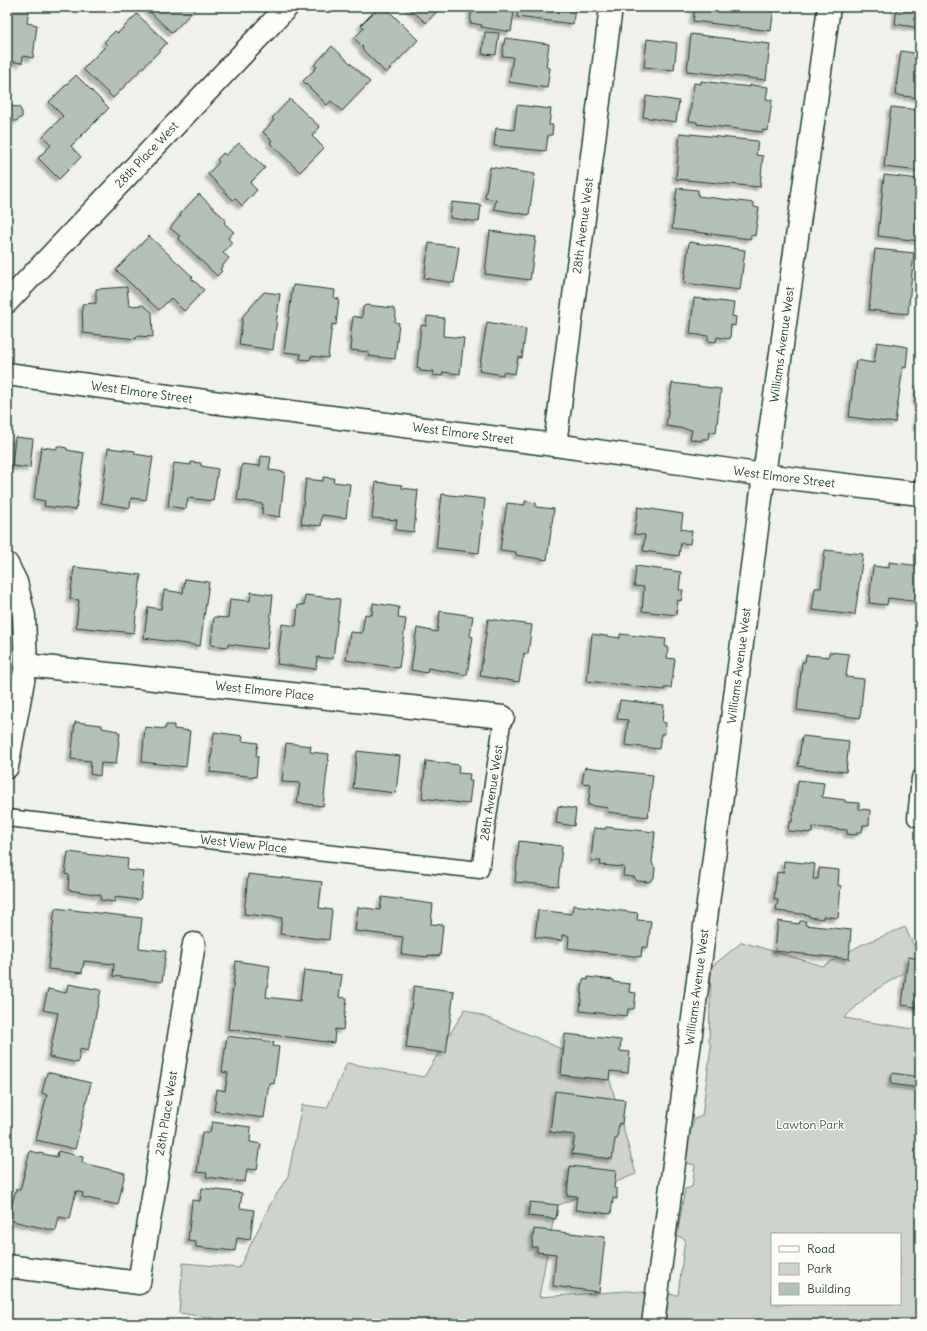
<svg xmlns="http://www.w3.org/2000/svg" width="927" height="1331" viewBox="0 0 927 1331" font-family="Delius,sans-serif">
	<defs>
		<filter id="shadow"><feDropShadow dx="-3.5" dy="3.5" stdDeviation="1" flood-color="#0004"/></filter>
	</defs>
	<rect width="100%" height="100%" fill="#f0f1eb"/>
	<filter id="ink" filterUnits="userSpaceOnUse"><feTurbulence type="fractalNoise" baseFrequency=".025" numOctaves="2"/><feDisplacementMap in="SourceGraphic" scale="8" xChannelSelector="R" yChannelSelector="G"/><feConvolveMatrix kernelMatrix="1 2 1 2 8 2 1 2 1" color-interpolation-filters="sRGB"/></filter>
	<g filter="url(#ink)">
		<path fill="#cdd3cd" stroke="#768880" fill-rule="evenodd" d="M905 927 920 959V963L872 992 844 1018 920 1030V1324H211L214 1318 179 1313 183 1263 239 1268 270 1205 288 1176 302 1105 327 1108 347 1063 424 1077 465 1009 535 1037 607 1070 636 1174 556 1206 539 1297 627 1291 678 1295 685 1239 677 1236 685 1189 692 1187 695 1165 682 1162 694 1119 702 1116 711 1046 709 1042 711 967 742 942 823 966 861 945ZM772 1234H900V1304H772Z"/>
		<g fill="#b6bfb8" stroke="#1f3d34" filter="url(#shadow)">
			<polygon points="7,7 29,7 27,23 37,25 33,58 23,56 22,63 7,61"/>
			<polygon points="145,7 197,7 172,33"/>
			<polygon points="379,7 385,7 418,40 386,73 362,49 363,47 354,38 364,28 361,25"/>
			<polygon points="408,7 441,7 426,23"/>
			<polygon points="483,7 514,12 511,32 481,27 482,25 470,23 472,8 483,9"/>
			<polygon points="518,7 575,7 573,24 517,17"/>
			<polygon points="695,7 774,7 771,31 693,21"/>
			<polygon points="897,7 920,7 920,28 895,24"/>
			<polygon points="137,14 167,43 113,98 83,69 107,45 104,42 115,31 118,33"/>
			<polygon points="485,32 499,33 496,55 482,54"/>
			<polygon points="691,34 770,44 766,80 687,71"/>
			<polygon points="505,38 549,44 546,67 550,68 547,88 509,82 513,57 502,56"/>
			<polygon points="647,39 677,43 674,70 644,67"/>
			<polygon points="332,46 370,82 342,111 331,101 327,105 303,81 317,67 314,65"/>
			<polygon points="901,51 920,54 920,98 895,95"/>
			<polygon points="76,75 109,108 71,146 81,157 59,179 38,158 51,145 43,136 63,116 49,102"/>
			<polygon points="7,76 11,77 9,91 7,91"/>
			<polygon points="701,81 750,87 750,85 768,87 766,99 772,100 768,131 763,130 762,132 697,124 697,122 689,121 694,83 701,84"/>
			<polygon points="646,96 679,101 676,122 643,117"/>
			<polygon points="290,99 320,127 312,136 324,148 300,172 270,143 272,141 263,132 274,120 272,118"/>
			<polygon points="517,105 551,109 549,125 553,125 552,135 548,135 546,151 494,146 496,128 514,130"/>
			<polygon points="7,106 19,107 22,112 22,117 16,121 7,120"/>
			<polygon points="891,107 920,110 920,171 884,167"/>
			<polygon points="680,133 758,141 756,155 763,156 760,187 676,179"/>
			<polygon points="239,143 265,168 250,183 257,190 242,206 235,198 233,200 208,174 219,162 217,160 223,153 226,155"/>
			<polygon points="490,167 535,174 529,215 494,209 496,200 485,198"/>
			<polygon points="884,175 920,179 920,241 878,236"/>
			<polygon points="677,188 698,190 698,196 754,203 754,207 759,208 755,236 751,235 750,239 672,229"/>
			<polygon points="199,194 226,220 224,223 234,232 228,238 232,243 223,253 229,258 220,269 222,271 217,276 178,238 180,236 170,228 181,215 180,214"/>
			<polygon points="452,202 481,205 479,222 450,218"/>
			<polygon points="490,231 536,237 530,280 485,274"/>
			<polygon points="149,236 193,277 191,278 204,290 184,311 171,298 159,310 116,270"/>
			<polygon points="689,242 745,250 740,290 684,283"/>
			<polygon points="429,243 459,247 454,283 424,278"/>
			<polygon points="875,249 914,253 908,314 869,310"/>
			<polygon points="293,285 335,290 334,298 339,299 336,325 332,324 328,358 311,356 310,360 300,359 301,354 284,352"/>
			<polygon points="127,287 129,306 143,305 152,312 153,337 137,336 136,339 83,333 82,304 96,303 96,289"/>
			<polygon points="264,292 280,294 273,350 239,345 243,316"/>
			<polygon points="694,298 734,303 732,316 736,317 735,326 731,325 730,339 717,337 716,342 708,341 708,336 690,334"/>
			<polygon points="366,305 393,308 396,312 395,322 399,323 395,359 368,356 369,352 351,350 352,340 350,340 353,316 362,318 363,307"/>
			<polygon points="427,316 444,318 443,336 464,338 460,374 443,372 442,376 433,375 434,371 431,371 431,372 420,371 420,369 417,368 421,325 426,326"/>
			<polygon points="487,322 526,329 522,358 518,357 515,374 503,372 503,375 479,371"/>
			<polygon points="877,342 908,347 906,368 903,367 895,423 849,417 856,360 874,363"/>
			<polygon points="919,382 920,383 920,427 916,427 919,403 916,402"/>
			<polygon points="672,383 721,389 716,433 709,432 708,439 702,439 701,441 690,439 692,430 666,426"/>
			<polygon points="15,437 33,439 30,468 12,466"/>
			<polygon points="57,446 67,448 67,450 84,453 76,510 44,506 45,501 34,499 41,447 57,449"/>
			<polygon points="108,448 135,451 135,454 153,457 146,500 131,498 130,508 101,503"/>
			<polygon points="261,456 271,457 269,470 285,472 280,517 262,514 263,504 237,500 242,464 260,466"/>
			<polygon points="191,462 201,463 201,466 218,469 213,501 188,498 186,509 168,506 174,463 191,465"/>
			<polygon points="323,477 334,478 333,482 350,484 346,518 322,515 321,526 301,524 306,479 323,481"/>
			<polygon points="376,482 402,485 402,488 418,490 414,532 395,530 397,520 372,518"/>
			<polygon points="442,494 485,499 479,553 436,548"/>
			<polygon points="525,501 536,503 536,507 554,509 547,560 516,555 516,552 500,550 507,503 525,505"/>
			<polygon points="638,507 683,514 681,529 692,531 690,544 681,543 679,556 643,551 645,535 634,534"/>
			<polygon points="825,550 863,554 855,615 812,610 815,588 821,588"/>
			<polygon points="889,562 920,566 920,602 888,598 887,605 869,603 873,566 889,568"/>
			<polygon points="636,566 681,572 679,590 683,590 681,601 678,600 676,615 642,611 644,587 634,586"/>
			<polygon points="74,567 141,575 134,633 76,627 79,600 70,599"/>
			<polygon points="185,579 209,582 200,646 144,638 148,607 161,609 164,590 183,593"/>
			<polygon points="251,592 273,595 267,649 228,644 228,647 211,645 214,617 228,618 230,599 250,601"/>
			<polygon points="305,595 340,599 333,659 317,657 316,669 277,664 282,624 296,626 298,605 304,605"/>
			<polygon points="373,603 399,607 398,618 406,619 399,668 346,660 350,632 362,633 365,614 372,615"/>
			<polygon points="440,611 473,616 470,636 473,637 467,675 428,668 427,673 411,670 417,628 437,632"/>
			<polygon points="488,619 532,625 528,654 524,653 519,682 480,676"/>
			<polygon points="592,634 620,638 620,634 666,639 665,646 668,647 667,658 675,659 671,688 664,688 664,690 587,681"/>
			<polygon points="829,652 849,654 846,677 864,679 860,718 797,710 802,662 805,662 806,655 829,657"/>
			<polygon points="620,700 664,705 662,722 666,723 665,734 661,734 659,749 625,745 628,720 617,719"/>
			<polygon points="75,722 102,725 102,728 118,731 118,733 120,733 116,764 101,763 100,776 90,774 91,761 71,759"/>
			<polygon points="166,725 174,725 174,729 190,731 186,767 142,762 145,727 165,729"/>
			<polygon points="214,732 243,736 242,741 258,743 256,756 258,756 256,777 210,772"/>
			<polygon points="802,736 849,741 846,772 798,766"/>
			<polygon points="286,743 311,746 310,752 329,754 323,806 297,803 300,783 282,782"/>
			<polygon points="357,751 400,756 396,793 353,788"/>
			<polygon points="426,761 459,765 458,773 470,774 469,781 472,781 469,804 422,798"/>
			<polygon points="585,767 653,775 648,817 607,812 608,808 588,805 591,784 582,783"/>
			<polygon points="798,780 824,783 822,797 845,800 845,802 859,803 859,809 870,810 869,825 863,825 862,832 857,832 857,835 847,834 847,830 813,827 812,833 788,831 789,822 792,822"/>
			<polygon points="558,806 576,809 574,826 556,823"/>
			<polygon points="606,827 655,832 652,863 655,868 654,878 649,882 637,881 634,877 623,876 624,867 600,865 601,861 591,861 594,828 605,829"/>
			<polygon points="519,841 562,846 558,886 515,882"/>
			<polygon points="68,852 128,859 127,870 144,872 140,900 115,897 115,902 100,900 101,895 68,890 69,875 65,874"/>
			<polygon points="784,861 815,864 813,879 818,879 819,868 839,870 838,885 841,886 838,918 823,916 823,919 809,917 809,915 776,911 778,900 774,899 777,872 783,873"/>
			<polygon points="248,874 322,882 319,908 332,910 329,940 280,934 282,918 244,914"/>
			<polygon points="382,897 433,904 431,924 443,925 440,956 428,955 428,957 401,954 403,937 355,931 358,907 380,910"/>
			<polygon points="573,905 638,913 637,920 651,921 648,948 642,947 641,957 568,948 569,936 562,935 562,941 535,937 538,910 572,914"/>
			<polygon points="55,908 142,918 139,948 166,951 162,982 113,976 114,964 84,961 82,973 48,969"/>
			<polygon points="778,921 799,924 800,921 806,921 805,925 851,930 849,959 775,951"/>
			<polygon points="908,957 920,959 920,1008 902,1005"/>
			<polygon points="236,961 270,966 266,997 300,1001 304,970 342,975 339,997 347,998 343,1030 335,1029 334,1043 228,1029"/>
			<polygon points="588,977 614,980 614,982 630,984 629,992 636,993 634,1009 628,1009 627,1016 580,1011 583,979 588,980"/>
			<polygon points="68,984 101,990 88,1051 80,1049 78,1063 49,1057 58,1013 43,1010 48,989 66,993"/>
			<polygon points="414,986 454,991 446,1053 406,1048"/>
			<polygon points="565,1034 621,1040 620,1051 630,1052 628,1073 610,1071 609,1080 561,1075"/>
			<polygon points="227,1036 274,1042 273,1046 279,1047 274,1084 269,1083 264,1118 214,1111 217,1089 225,1091 228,1073 222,1072"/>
			<polygon points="47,1072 91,1083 75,1149 36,1140 47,1095 42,1093"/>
			<polygon points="892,1073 920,1077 920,1088 891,1084"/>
			<polygon points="555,1091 625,1100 622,1124 619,1123 617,1139 615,1139 612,1159 572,1154 575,1135 550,1132"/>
			<polygon points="212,1122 251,1127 250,1142 261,1144 257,1170 247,1169 245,1182 206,1177 207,1173 197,1172 202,1132 210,1133"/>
			<polygon points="30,1151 57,1157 58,1151 83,1157 82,1163 125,1173 118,1205 82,1197 83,1193 76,1191 70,1219 59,1217 56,1231 8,1220 16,1189 20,1190"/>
			<polygon points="570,1166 616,1171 614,1188 617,1189 617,1199 613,1198 611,1214 575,1210 577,1196 567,1195"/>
			<polygon points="202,1188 242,1193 240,1208 254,1210 250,1240 237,1238 235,1251 196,1247 196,1242 188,1241 192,1200 200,1201"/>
			<polygon points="530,1202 558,1205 556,1219 528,1216"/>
			<polygon points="534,1229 605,1237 599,1292 553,1286 556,1254 537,1252 537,1247 532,1247"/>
		</g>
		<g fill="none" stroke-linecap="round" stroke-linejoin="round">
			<defs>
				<g id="service">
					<path id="s1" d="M7 818 480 870 503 717"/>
					<polyline points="916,818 920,778"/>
				</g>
				<g id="minor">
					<path id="s2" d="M7 302 287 7"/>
					<path id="s3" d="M7 374 212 402 555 445 764 475 920 494"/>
					<path id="s4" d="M555 445 611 7"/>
					<polyline points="7,564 16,582 24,616 26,665 7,767"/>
					<path id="s5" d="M26 665 503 717"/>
					<path id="s6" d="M7 1266 139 1283 194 944"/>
					<path id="s7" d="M653 1324 764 475 829 7"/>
				</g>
			</defs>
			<use href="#service" stroke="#1f3d34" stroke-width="19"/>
			<use href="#minor" stroke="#1f3d34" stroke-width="25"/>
			<use href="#service" stroke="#fdfcf7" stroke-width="16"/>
			<use href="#minor" stroke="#fdfcf7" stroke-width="22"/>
		</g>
	</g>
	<g text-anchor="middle" stroke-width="3" stroke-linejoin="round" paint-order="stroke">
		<g font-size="12" fill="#1f3d34" stroke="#fdfcf7">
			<text dy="4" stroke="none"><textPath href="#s2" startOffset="203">28th Place West</textPath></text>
			<text dy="4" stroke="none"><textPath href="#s4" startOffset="221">28th Avenue West</textPath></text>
			<text dy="4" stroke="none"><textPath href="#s7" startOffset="988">Williams Avenue West</textPath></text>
			<text dy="4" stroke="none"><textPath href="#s3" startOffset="136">West Elmore Street</textPath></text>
			<text dy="4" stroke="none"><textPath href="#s3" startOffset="460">West Elmore Street</textPath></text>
			<text dy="4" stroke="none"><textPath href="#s3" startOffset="784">West Elmore Street</textPath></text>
			<text dy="4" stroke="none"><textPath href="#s7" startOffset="664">Williams Avenue West</textPath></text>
			<text dy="4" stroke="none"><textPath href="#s5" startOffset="240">West Elmore Place</textPath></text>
			<text dy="4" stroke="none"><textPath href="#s1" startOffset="554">28th Avenue West</textPath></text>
			<text dy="4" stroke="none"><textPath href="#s1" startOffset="238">West View Place</textPath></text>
			<text dy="4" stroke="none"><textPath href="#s7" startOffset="340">Williams Avenue West</textPath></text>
			<text dy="4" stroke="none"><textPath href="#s6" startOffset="305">28th Place West</textPath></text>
		</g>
		<g font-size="12" fill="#425b53" stroke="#fdfcf7">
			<text x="810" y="1129">Lawton Park</text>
		</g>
	</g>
	<rect width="927" height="1331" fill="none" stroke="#fdfcf7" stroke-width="24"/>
	<rect x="12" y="12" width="903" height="1307" fill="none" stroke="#1f3d34" stroke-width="1.5" filter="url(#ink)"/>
	<rect x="771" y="1233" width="130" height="72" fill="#fdfcf7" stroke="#a4b0a9"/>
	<rect x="779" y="1246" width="20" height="6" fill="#fdfcf7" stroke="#a4b0a9"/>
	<text x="807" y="1253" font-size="12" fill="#1f3d34">Road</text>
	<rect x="779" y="1263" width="20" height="12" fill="#cdd3cd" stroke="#a4b0a9"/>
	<text x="807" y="1273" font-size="12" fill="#1f3d34">Park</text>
	<rect x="779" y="1283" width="20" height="12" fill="#b6bfb8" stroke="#a4b0a9"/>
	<text x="807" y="1293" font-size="12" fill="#1f3d34">Building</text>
</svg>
